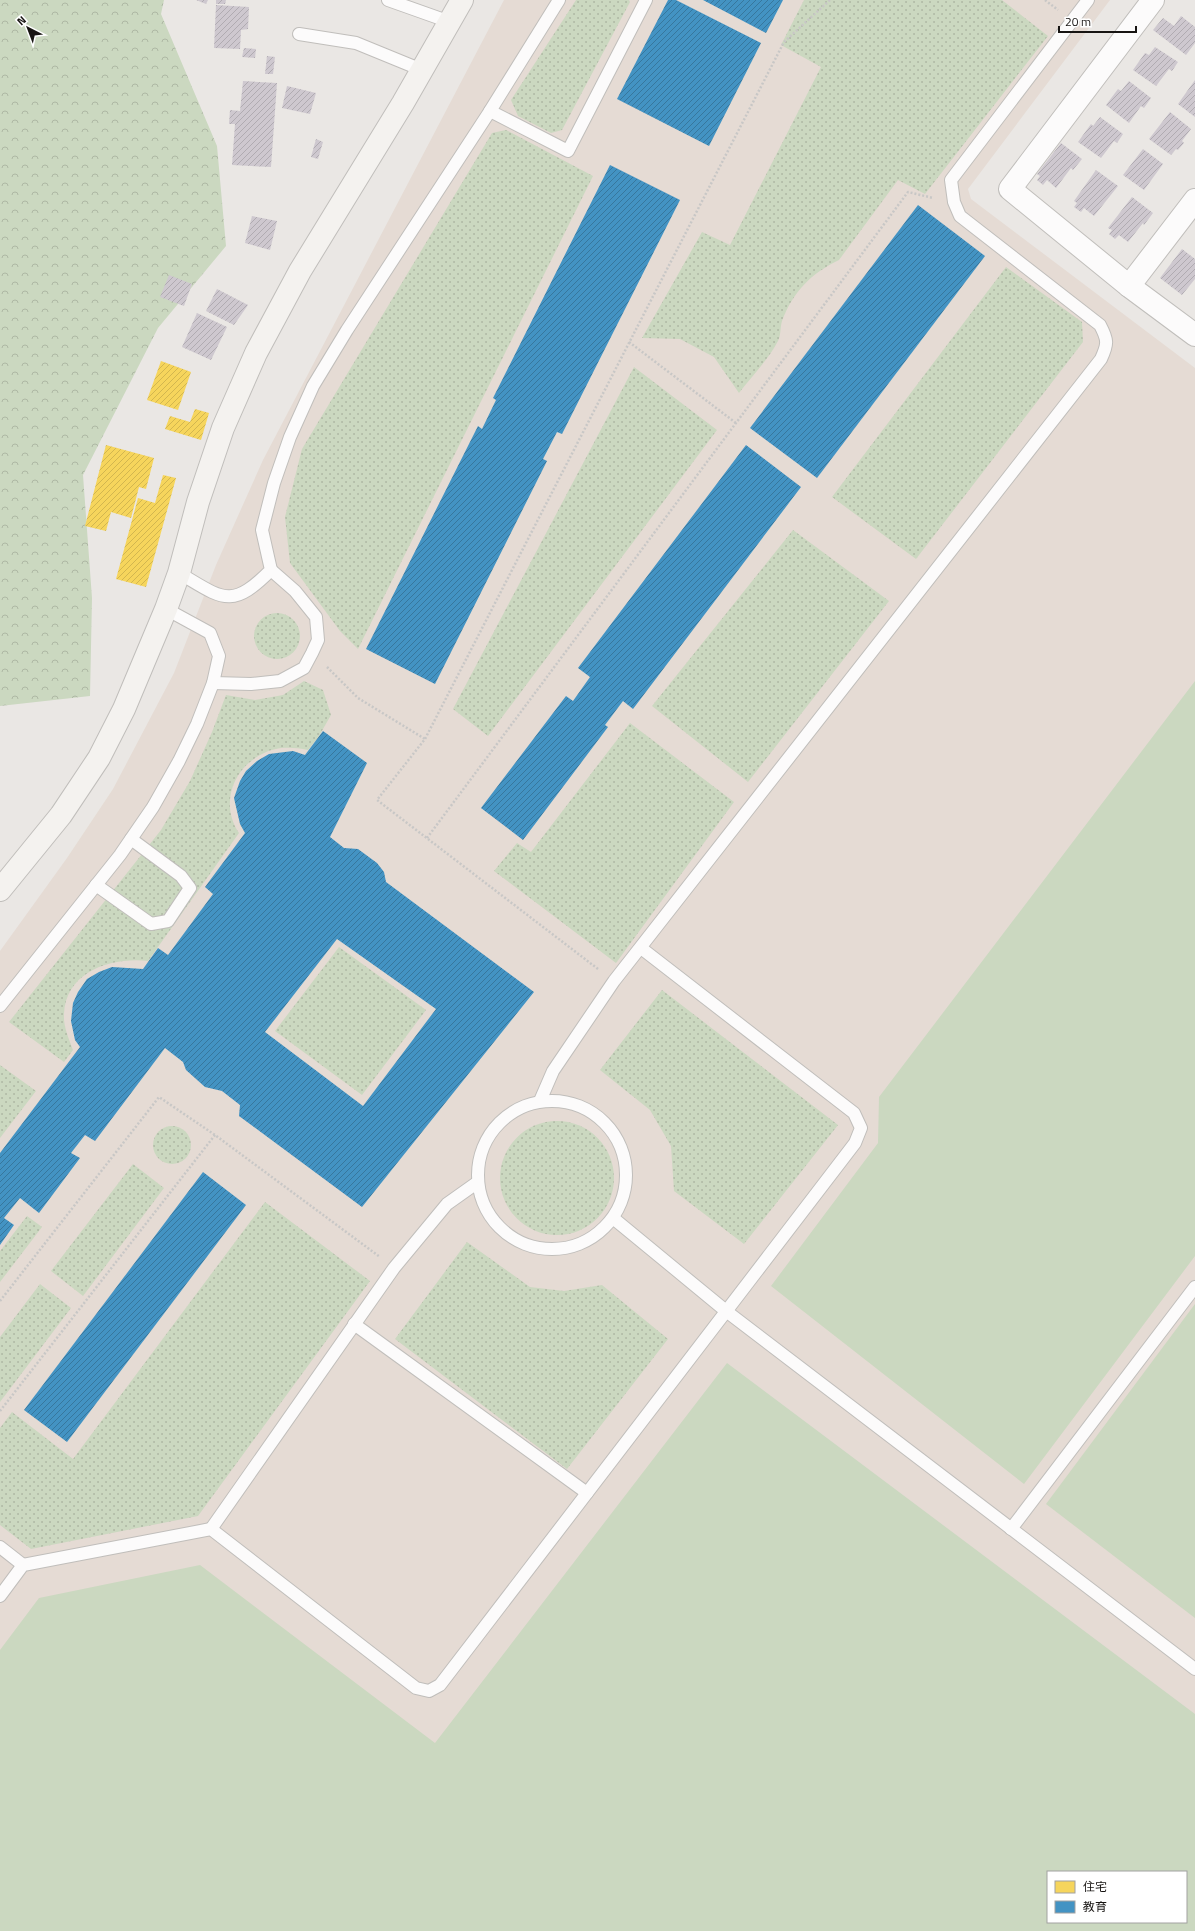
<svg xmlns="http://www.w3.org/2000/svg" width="1195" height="1931" viewBox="0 0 1195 1931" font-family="'Titillium Web','Noto Sans JP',sans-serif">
	<defs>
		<pattern id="grass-dots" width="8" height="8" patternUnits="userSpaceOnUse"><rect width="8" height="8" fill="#cbd8c0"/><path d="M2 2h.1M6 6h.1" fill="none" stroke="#aeb8a4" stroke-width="1.8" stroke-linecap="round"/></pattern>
		<pattern id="forest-crowns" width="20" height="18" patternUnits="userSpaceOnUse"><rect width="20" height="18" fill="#cbd8c0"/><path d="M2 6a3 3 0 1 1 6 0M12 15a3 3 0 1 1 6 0" fill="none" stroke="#aeb8a4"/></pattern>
		<pattern id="homes-hatch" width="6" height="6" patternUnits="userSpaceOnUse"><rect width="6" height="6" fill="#f6d55c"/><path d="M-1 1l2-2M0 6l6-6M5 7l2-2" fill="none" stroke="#d2b64f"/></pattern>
		<pattern id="schools-hatch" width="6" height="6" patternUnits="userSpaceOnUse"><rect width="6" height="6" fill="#4393c3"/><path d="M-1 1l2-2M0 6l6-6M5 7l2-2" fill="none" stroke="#37779d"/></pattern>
		<pattern id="building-hatch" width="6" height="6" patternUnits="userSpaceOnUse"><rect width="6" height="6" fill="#cec8cf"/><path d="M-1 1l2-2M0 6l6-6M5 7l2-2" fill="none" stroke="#b0abb1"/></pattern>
	</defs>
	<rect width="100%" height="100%" fill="#eae7e4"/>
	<path fill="#e5dbd4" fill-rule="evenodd" d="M504 0H1110L968 189 971 199 1195 368V1931H0V951L67 858 113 789 174 673 216 565 263 460ZM1048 1872H1186V1922H1048Z"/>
	<g fill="url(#grass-dots)">
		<polygon points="576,0 629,0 630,2 562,130 551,133 518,116 511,100"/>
		<path d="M804 0H1002L1048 36 925 194 898 180 839 260C812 273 793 291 782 321 780 327 781 336 778 341 768 360 752 376 739 393L714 357 680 339 642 338 702 232 730 245 821 67 781 45Z"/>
		<polygon points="506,130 593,176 358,649 340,631 290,563 285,517 302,449 492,133"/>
		<polygon points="1006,267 1082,322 1083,342 916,559 832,497"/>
		<polygon points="634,367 717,430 488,736 453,709"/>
		<polygon points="793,530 889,601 748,782 652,706"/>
		<circle cx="277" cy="636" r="23"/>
		<path d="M304 681 323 690 331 715 319 736 308 750C292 747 277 746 262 754 232 769 220 805 239 833L148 961C112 957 66 971 64 1014 63 1026 69 1039 73 1050L64 1062 9 1022 161 830 190 781 212 732 226 695 255 700 283 695Z"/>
		<polygon points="630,723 734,802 616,963 494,871 517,843 531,852"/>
		<polygon points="339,947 426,1010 362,1095 275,1031"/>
		<polygon points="662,990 838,1125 744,1244 674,1191 671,1146 650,1110 600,1070"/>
		<polygon points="0,1065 36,1091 0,1138"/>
		<circle cx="557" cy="1178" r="57"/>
		<circle cx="172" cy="1145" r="19"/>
		<polygon points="133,1164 164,1188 83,1296 51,1271"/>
		<polygon points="265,1202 370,1281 198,1516 31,1549 0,1525 0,1428 12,1412 73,1459"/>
		<polygon points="27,1216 42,1227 0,1282 0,1251"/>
		<polygon points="467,1242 530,1287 564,1291 602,1285 668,1339 567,1469 395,1339"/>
		<polygon points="40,1284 71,1308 0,1402 0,1337"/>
	</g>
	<polygon fill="url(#forest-crowns)" points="0,0 164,0 161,14 217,146 226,246 158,328 83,475 92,598 90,696 0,706"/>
	<g fill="#cbd8c0" fill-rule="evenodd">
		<polygon points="1195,681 1195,1256 1024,1484 771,1286 878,1143 879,1097"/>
		<polygon points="1195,1304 1195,1618 1046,1504"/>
		<path d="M727 1363 1195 1714V1931H0V1650L39 1598 200 1565 435 1743ZM1048 1872H1186V1922H1048Z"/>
	</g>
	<g fill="url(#homes-hatch)">
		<polygon points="161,361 191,372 178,410 147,400"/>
		<polygon points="195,409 209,413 201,440 165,429 170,416 190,422"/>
		<polygon points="106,445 154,458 146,489 139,487 131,518 111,512 106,531 85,526"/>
		<polygon points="163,475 176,478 146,587 116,579 138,498 155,503"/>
	</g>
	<g fill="url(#schools-hatch)" fill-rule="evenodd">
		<polygon points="668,0 676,0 761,43 709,146 617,99"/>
		<polygon points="703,0 783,0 766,33"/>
		<polygon points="610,165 680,200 562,434 557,432 543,459 547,461 435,684 366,649 478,426 482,429 496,400 493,398"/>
		<polygon points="918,205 985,256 817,478 750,428"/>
		<polygon points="746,445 801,487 633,709 623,701 605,725 608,727 523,840 481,808 566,696 573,701 590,677 578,668"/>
		<path d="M323 731 367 763 330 837 344 848 358 849 377 863 384 872 386 882 534 992 362 1207 239 1116 240 1105 222 1091 205 1087 186 1070 183 1062 165 1048 95 1141 85 1135 71 1153 80 1158 39 1213 20 1198 4 1218 14 1225 0 1245V1153L80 1047 75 1040 71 1021 73 1003 78 992 87 979 99 972 112 967 143 969 158 948 168 955 213 894 205 887 245 833 240 824 234 798 240 781 246 771 257 761 269 754 293 751 305 755ZM337 939 436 1009 363 1106 265 1032Z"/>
		<polygon points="203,1172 246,1205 67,1442 24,1410"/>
	</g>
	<g fill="url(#building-hatch)">
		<polygon points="196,0 208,0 206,4"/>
		<polygon points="216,0 226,0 225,4 216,4"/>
		<polygon points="216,5 249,7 248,29 241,30 240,49 214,48"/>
		<polygon points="1181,16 1195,27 1195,43 1186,55 1153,30 1163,18 1174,26"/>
		<polygon points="1155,47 1178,62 1172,71 1169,69 1156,86 1133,70 1145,53 1149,55"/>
		<polygon points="244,48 256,49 255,58 242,57"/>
		<polygon points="267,56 275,57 273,74 265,74"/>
		<polygon points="1195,80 1195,117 1178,104"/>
		<polygon points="243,81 277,83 271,167 232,165 235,124 229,124 230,110 240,111"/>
		<polygon points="1129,81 1151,98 1144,108 1141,106 1129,123 1106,105 1118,89 1121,91"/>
		<polygon points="287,86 316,93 310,114 282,108"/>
		<polygon points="1170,112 1191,129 1182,141 1184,143 1178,150 1176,149 1171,155 1149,139"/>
		<polygon points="1100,117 1123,134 1117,143 1114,141 1101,158 1078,142 1091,124 1093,126"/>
		<polygon points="316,139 323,142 318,159 311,157"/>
		<polygon points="1061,143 1082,159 1073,170 1071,168 1056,188 1047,180 1043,185 1037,180 1040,176 1037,174"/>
		<polygon points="1143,149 1163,164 1144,190 1123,175"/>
		<polygon points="1096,170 1118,186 1094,216 1084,208 1081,212 1074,207 1077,203 1074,201"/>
		<polygon points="1132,197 1153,213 1144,225 1143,223 1128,242 1119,235 1115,239 1109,234 1112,230 1108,228"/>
		<polygon points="252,216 277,221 270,250 245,243"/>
		<polygon points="1182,249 1195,259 1195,279 1182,295 1160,278"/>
		<polygon points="169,275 192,284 184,306 160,297"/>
		<polygon points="217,289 248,305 234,325 206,311"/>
		<polygon points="197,313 227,327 211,360 182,347"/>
	</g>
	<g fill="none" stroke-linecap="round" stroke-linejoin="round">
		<defs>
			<g id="lane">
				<polyline points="388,0 450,22"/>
				<polyline points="299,34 356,43 422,70"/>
				<polyline points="490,111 568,151 646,0"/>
				<path d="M179 573C223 599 231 610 271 570L262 530 274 483 290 437 313 386 347 330 490 111 559 0"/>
				<polyline points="213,683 251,684 280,681 304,668 312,653 318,640 316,617 295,591 271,570"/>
				<polyline points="96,885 151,924 168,921 190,888 181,876 131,839"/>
				<polyline points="0,1006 120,855 153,807 179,761 197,724 213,683 219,656 210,633 166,609"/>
				<circle cx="552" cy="1175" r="74"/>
				<path d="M540 1101 553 1071 614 981 1101 359C1108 344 1108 340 1100 325L960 216 954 202 951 180 1088 0"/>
				<polyline points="613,1218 726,1311 1195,1669"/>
				<polyline points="354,1324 587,1493"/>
				<polyline points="211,1529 394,1268 447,1204 478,1182"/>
				<polyline points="1011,1529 1195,1287"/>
				<polyline points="0,1547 23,1565"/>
				<polyline points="0,1596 23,1565 211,1529 416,1688 429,1691 440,1685 855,1143 861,1128 854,1113 641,948"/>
			</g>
			<g id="street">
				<polyline points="1153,0 1010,189 1129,286 1195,335"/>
				<polyline points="1129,286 1195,200"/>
			</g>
			<polyline id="secondary" points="0,890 61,815 99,758 124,709 166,609 179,573 198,502 223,428 256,353 300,271 403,103 462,0"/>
		</defs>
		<use href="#lane" stroke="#c0bebb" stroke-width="14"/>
		<use href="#street" stroke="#c0bebb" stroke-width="24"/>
		<use href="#secondary" stroke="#c0bebb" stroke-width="24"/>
		<g stroke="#c8c7c6" stroke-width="2.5" stroke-dasharray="2 2" stroke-linecap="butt">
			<polyline points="1045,0 1058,10"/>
			<polyline points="629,342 736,423"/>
			<polyline points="327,667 358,698 425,739"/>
			<polyline points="427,838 908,192 933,198"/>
			<polyline points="598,969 377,800 425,739 784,42 830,0"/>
			<polyline points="0,1301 159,1097 215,1135 380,1257"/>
			<polyline points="0,1411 215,1135"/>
		</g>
		<use href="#lane" stroke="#fcfbfb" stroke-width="12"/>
		<use href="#street" stroke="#fcfbfb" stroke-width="22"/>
		<use href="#secondary" stroke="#f4f2ef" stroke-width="22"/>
	</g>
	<rect x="1047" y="1871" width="140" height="52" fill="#ffffff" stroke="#a2a1a0"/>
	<rect x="1055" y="1881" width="20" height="12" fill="#f6d55c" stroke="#a2a1a0"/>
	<text x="1083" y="1891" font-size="12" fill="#171412">住宅</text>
	<rect x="1055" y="1901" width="20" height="12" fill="#4393c3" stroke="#a2a1a0"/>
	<text x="1083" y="1911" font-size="12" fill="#171412">教育</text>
	<g transform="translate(28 28) rotate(318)" stroke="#ffffff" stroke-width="3" paint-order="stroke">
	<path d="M0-3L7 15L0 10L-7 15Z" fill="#171412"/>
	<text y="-6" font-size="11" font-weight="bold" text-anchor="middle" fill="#171412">N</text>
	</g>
	<path d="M1059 26v6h77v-6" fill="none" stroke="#171412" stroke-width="2"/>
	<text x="1065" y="26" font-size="12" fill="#171412" stroke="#ffffff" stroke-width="3" paint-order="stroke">20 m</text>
</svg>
